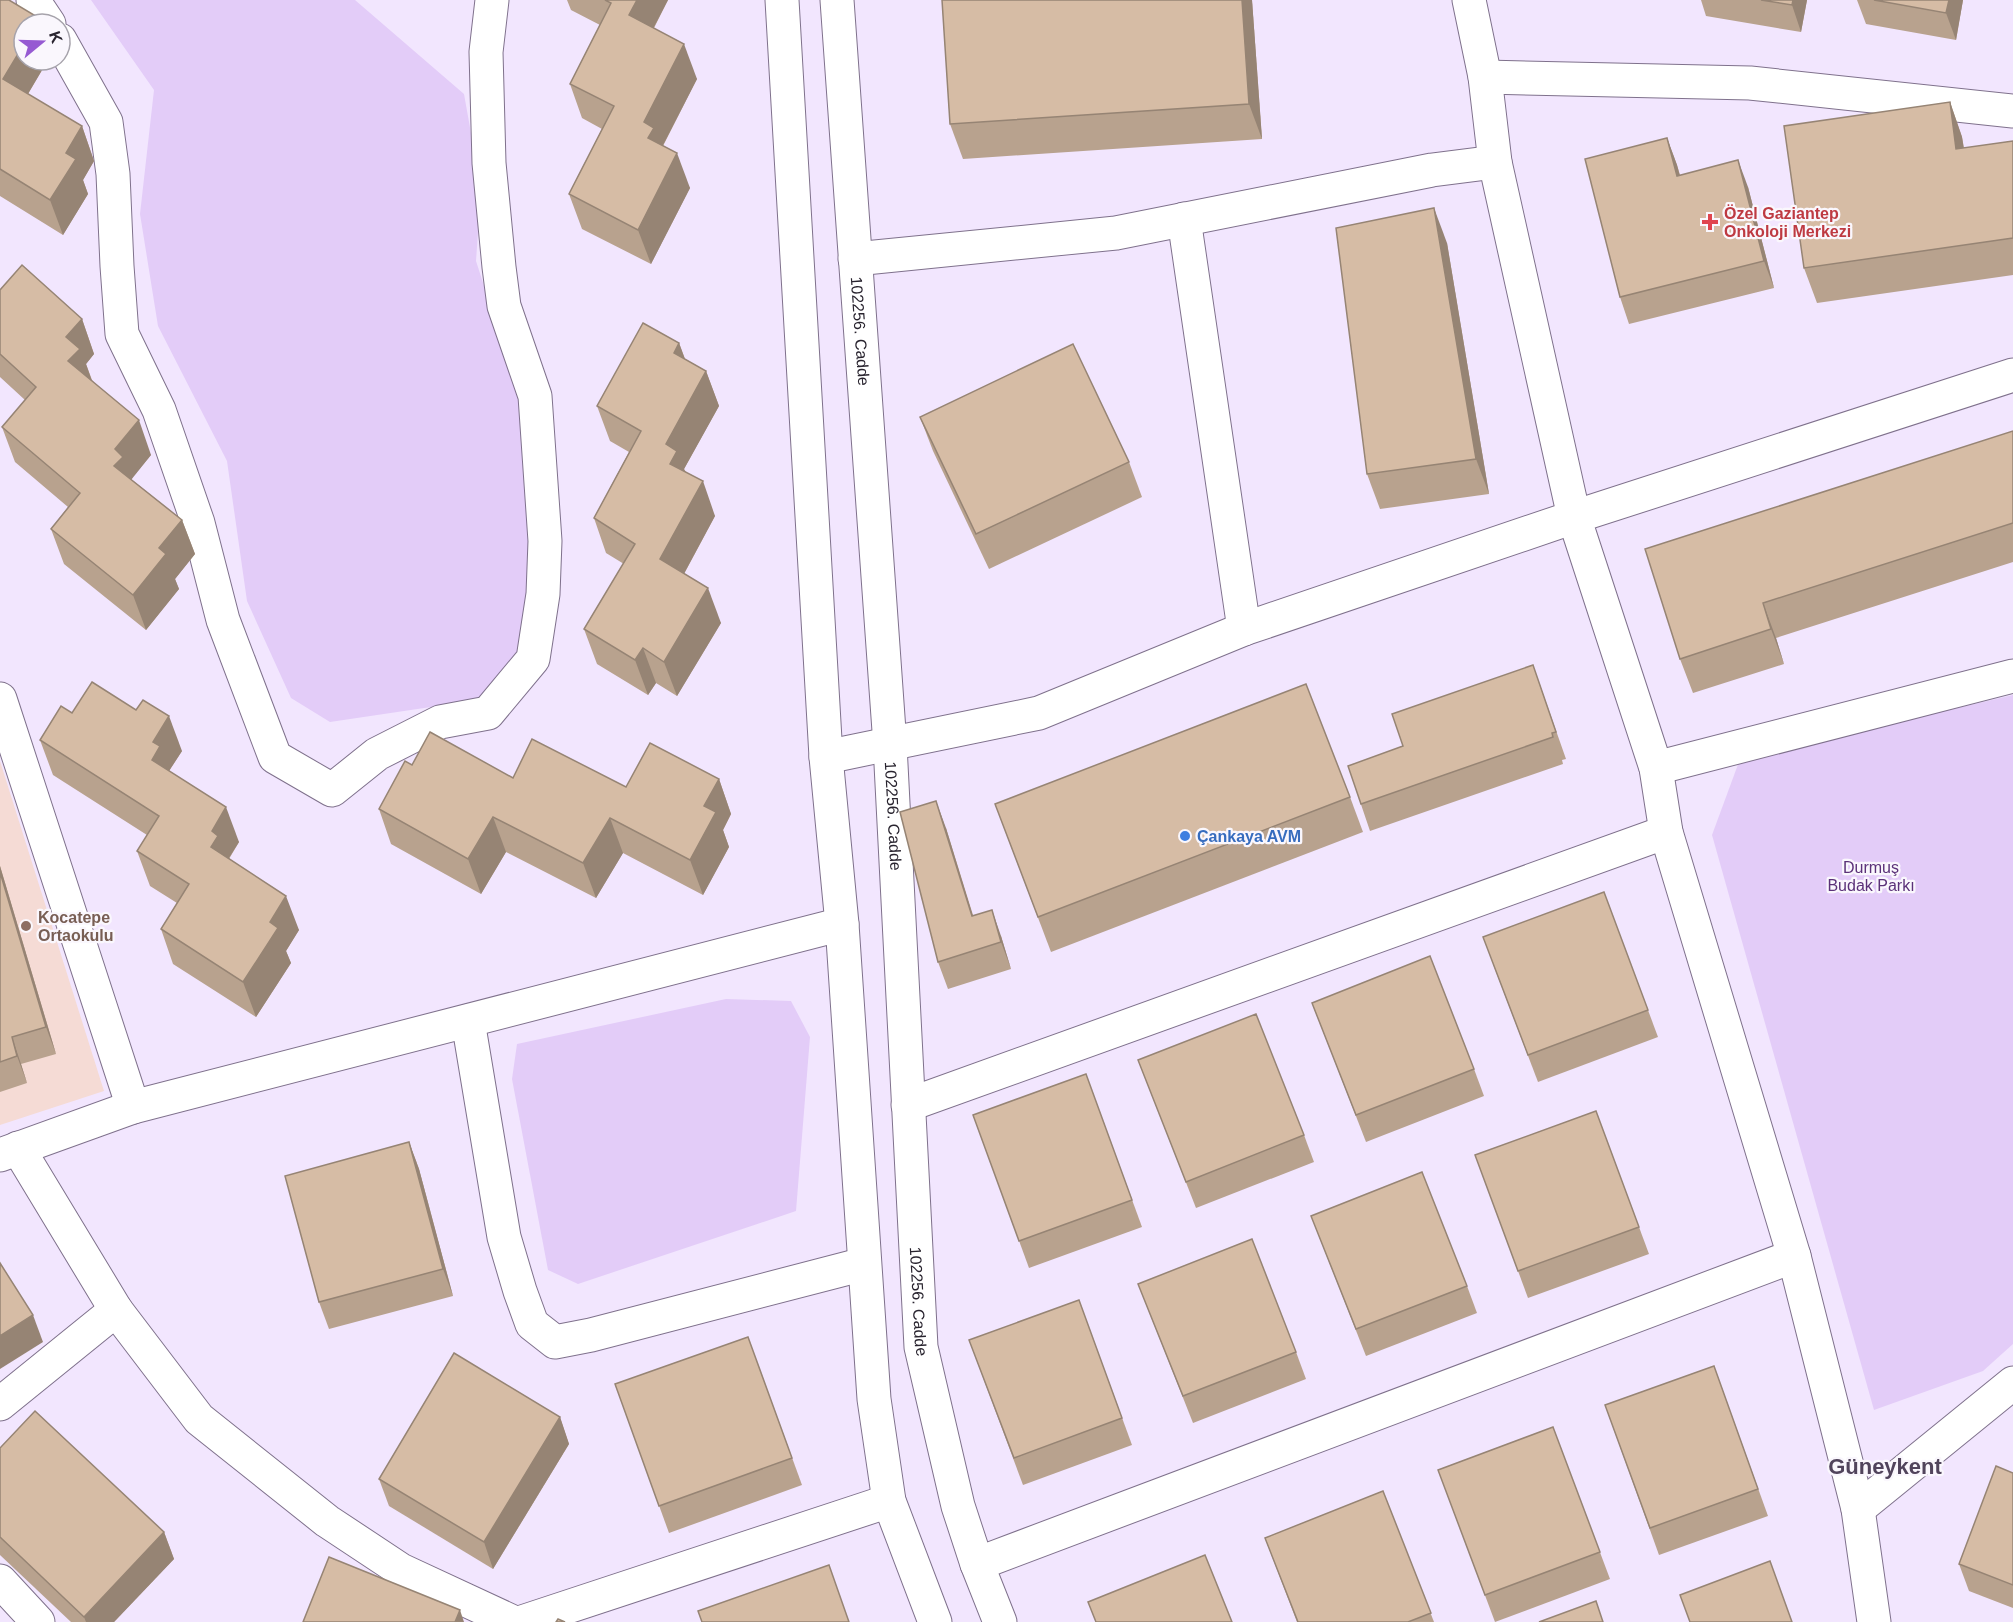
<svg xmlns="http://www.w3.org/2000/svg" width="2013" height="1622" viewBox="0 0 2013 1622" font-family="Helvetica,sans-serif">
	<rect width="100%" height="100%" fill="#f2e6fe"/>
	<polygon fill="#f5dbd5" points="0,761 104,1091 0,1125"/>
	<g fill="#e3ccf8">
		<polygon points="91,0 355,0 464,94 481,189 476,261 518,391 543,594 521,678 478,700 330,722 291,698 247,601 227,461 158,326 140,214 154,90"/>
		<polygon points="2013,695 2013,1344 1983,1371 1874,1410 1712,835 1740,759"/>
		<polygon points="726,999 791,1001 810,1037 796,1211 578,1284 548,1270 512,1079 517,1044"/>
	</g>
	<g fill="none" stroke-linecap="round" stroke-linejoin="round">
		<defs>
			<g id="minor">
				<polyline points="33,0 49,24"/>
				<polyline points="1469,0 1485,77 1495,162 1574,517 1656,768 1666,832 1794,1256 1858,1509 1874,1622"/>
				<polyline points="60,40 106,122 113,174 117,266 122,334 159,410 198,523 223,620 275,757 332,790 377,754 440,722 488,713 533,659 543,594 545,541 535,396 504,306 499,267 489,163 486,52 492,0"/>
				<polyline points="1485,77 1750,83 2013,111"/>
				<polyline points="1184,219 1244,629"/>
				<polyline points="855,259 1116,233 1432,170 1495,162"/>
				<polyline points="0,699 133,1107"/>
				<polyline points="1656,768 2013,676"/>
				<polyline points="468,1021 504,1237 520,1291 532,1324 555,1342 591,1335 864,1264"/>
				<polyline points="908,1105 1666,832"/>
				<polyline points="18,1148 116,1310 199,1419 327,1521 401,1570 513,1622"/>
				<polyline points="0,1155 133,1107 842,924"/>
				<polyline points="0,1404 116,1310"/>
				<polyline points="1858,1509 2013,1383"/>
				<polyline points="977,1564 1794,1256"/>
				<polyline points="0,1581 38,1622"/>
				<polyline points="522,1622 889,1501"/>
			</g>
			<g id="tertiary">
				<polyline points="782,0 826,757 842,924 874,1399 889,1501 935,1622"/>
				<path id="s1" d="M837 0 890 745 921 1347 958 1506 977 1564 1000 1622"/>
				<polyline points="826,757 1039,713 1244,629 1574,517 2013,375"/>
			</g>
		</defs>
		<use href="#minor" stroke="#7f718c" stroke-width="35"/>
		<use href="#tertiary" stroke="#7f718c" stroke-width="35"/>
		<use href="#minor" stroke="#fff" stroke-width="33"/>
		<use href="#tertiary" stroke="#fff" stroke-width="33"/>
	</g>
	<g fill="#b8a28e">
		<polygon points="0,0 39,18 41,24 24,24 24,60 48,60 28,94 82,126 94,161 83,180 88,194 63,235 0,196"/>
		<polygon points="567,0 668,0 654,28 697,79 663,146 690,188 651,264 582,229 569,194 602,129 582,118 570,84 600,25 571,10"/>
		<polygon points="942,0 1252,0 1262,139 963,159 950,124"/>
		<polygon points="1701,0 1807,0 1801,32 1706,16"/>
		<polygon points="1857,0 1963,0 1956,40 1866,24"/>
		<polygon points="1950,102 1962,137 1964,148 2013,141 2013,275 1817,303 1804,268"/>
		<polygon points="1667,138 1677,165 1680,175 1748,187 1774,288 1629,324 1620,297"/>
		<polygon points="1447,243 1489,494 1380,509 1367,474"/>
		<polygon points="0,290 82,319 94,354 86,364 92,380 151,455 131,479 182,520 195,554 175,579 179,589 146,630 64,564 51,529 68,507 15,462 2,427 25,400 0,377"/>
		<polygon points="679,343 685,359 706,371 719,406 684,469 715,516 684,574 721,623 677,696 656,683 648,695 597,664 584,629 624,564 606,553 594,518 629,452 610,441 597,406"/>
		<polygon points="920,417 1129,462 1142,497 989,569 933,451"/>
		<polygon points="2013,431 2013,562 1776,638 1784,664 1693,693 1680,659"/>
		<polygon points="1533,665 1566,759 1562,760 1563,764 1370,831 1348,766 1403,746"/>
		<polygon points="72,713 182,751 169,771 239,842 229,859 299,930 286,951 291,963 256,1017 173,964 161,929 177,903 150,886 137,851 147,835 53,775 40,740"/>
		<polygon points="412,765 513,778 626,787 719,779 731,814 723,830 729,847 703,895 623,853 596,898 506,852 481,894 391,844 379,809"/>
		<polygon points="1350,797 1363,832 1051,952 995,804"/>
		<polygon points="946,828 973,915 1001,936 1011,969 948,989 938,962"/>
		<polygon points="0,866 56,1054 21,1064 27,1083 0,1092"/>
		<polygon points="1604,892 1658,1037 1538,1082 1493,964"/>
		<polygon points="1312,1003 1474,1069 1484,1096 1366,1142"/>
		<polygon points="1138,1060 1304,1135 1314,1162 1196,1208"/>
		<polygon points="1086,1074 1142,1227 1029,1268 973,1115"/>
		<polygon points="1596,1111 1649,1254 1528,1298 1475,1155"/>
		<polygon points="409,1142 419,1169 453,1296 329,1329 319,1302"/>
		<polygon points="1311,1216 1467,1286 1477,1313 1366,1356"/>
		<polygon points="1138,1284 1296,1352 1306,1379 1193,1423"/>
		<polygon points="1079,1300 1132,1445 1023,1485 969,1340"/>
		<polygon points="748,1337 802,1485 669,1533 615,1384"/>
		<polygon points="1714,1366 1768,1516 1659,1555 1605,1405"/>
		<polygon points="560,1417 569,1444 493,1569 389,1506 379,1479"/>
		<polygon points="1553,1427 1610,1579 1495,1622 1438,1470"/>
		<polygon points="0,1448 164,1532 174,1559 114,1622 71,1622 0,1555"/>
		<polygon points="2013,1473 2013,1608 1969,1591 1959,1564"/>
		<polygon points="1383,1491 1434,1622 1297,1622 1265,1538"/>
	</g>
	<g fill="#968474">
		<polygon points="637,0 668,0 642,50 629,15"/>
		<polygon points="1242,0 1252,0 1262,139 1249,104"/>
		<polygon points="1793,0 1807,0 1801,32 1792,5"/>
		<polygon points="1949,0 1963,0 1956,40 1946,13"/>
		<polygon points="39,18 41,24 36,24"/>
		<polygon points="24,44 24,60 48,60 16,114 3,79"/>
		<polygon points="684,44 697,79 661,149 648,138 644,122"/>
		<polygon points="1950,102 1962,137 1969,184 1956,149"/>
		<polygon points="82,126 94,161 83,180 88,194 63,235 50,200 66,153"/>
		<polygon points="1667,138 1677,165 1687,203 1677,176"/>
		<polygon points="677,153 690,188 651,264 638,230"/>
		<polygon points="1738,160 1748,187 1774,288 1764,261"/>
		<polygon points="1434,208 1447,243 1489,494 1476,459"/>
		<polygon points="82,319 94,354 86,364 93,384 68,361 66,337"/>
		<polygon points="679,343 692,378 674,353"/>
		<polygon points="706,371 719,406 684,469 690,486 670,464 666,444"/>
		<polygon points="139,420 151,455 131,480 114,466 115,449"/>
		<polygon points="703,481 715,516 673,594 660,559"/>
		<polygon points="182,520 195,554 175,579 179,589 146,630 133,595 159,548"/>
		<polygon points="708,588 721,623 677,696 664,662"/>
		<polygon points="1763,603 1776,638 1784,664 1771,629"/>
		<polygon points="643,648 656,683 648,695 635,660"/>
		<polygon points="169,716 182,751 169,771 152,760 153,742"/>
		<polygon points="719,779 731,814 723,830 729,847 703,895 690,860 704,806"/>
		<polygon points="936,801 946,828 981,943 972,916"/>
		<polygon points="226,807 239,842 227,861 211,847 212,831"/>
		<polygon points="493,817 506,852 481,894 468,859"/>
		<polygon points="610,818 623,853 596,898 583,863"/>
		<polygon points="0,866 56,1054 46,1027 0,872"/>
		<polygon points="286,896 299,930 286,951 291,963 256,1017 243,982 270,922"/>
		<polygon points="992,910 1001,936 1011,969 1001,942"/>
		<polygon points="12,1037 21,1064 27,1083 17,1056"/>
		<polygon points="409,1142 419,1169 453,1296 443,1269"/>
		<polygon points="33,1315 43,1342 0,1369 0,1336"/>
		<polygon points="560,1417 569,1444 493,1569 484,1542"/>
		<polygon points="164,1532 174,1559 114,1622 86,1622 84,1617"/>
		<polygon points="460,1610 464,1622 455,1622"/>
	</g>
	<g fill="#d6bca5" stroke="#968474" stroke-width="1.5">
		<polygon points="0,0 9,0 39,18 36,24 24,24 24,44 3,79 82,126 66,153 76,159 50,200 0,169"/>
		<polygon points="605,0 637,0 629,15 684,44 644,122 654,128 648,138 677,153 638,230 569,194 614,106 570,84 611,3"/>
		<polygon points="942,0 1242,0 1249,104 950,124"/>
		<polygon points="1761,0 1793,0 1792,5"/>
		<polygon points="1874,0 1949,0 1946,13"/>
		<polygon points="1950,102 1956,149 2013,141 2013,238 1804,268 1784,126"/>
		<polygon points="1667,138 1677,176 1738,160 1764,261 1620,297 1585,159"/>
		<polygon points="1434,208 1476,459 1367,474 1336,228"/>
		<polygon points="22,265 82,319 66,337 80,349 68,361 139,420 115,449 123,457 114,466 182,520 159,548 166,554 133,595 51,529 80,493 2,427 36,387 0,354 0,290"/>
		<polygon points="643,323 679,343 674,353 706,371 666,444 677,451 670,464 703,481 660,559 708,588 664,662 643,648 635,660 584,629 635,544 594,518 641,431 597,406"/>
		<polygon points="1073,344 1129,462 976,534 920,417"/>
		<polygon points="2013,431 2013,523 1763,603 1771,629 1680,659 1645,549"/>
		<polygon points="1533,665 1556,732 1552,733 1553,737 1361,804 1348,766 1403,746 1392,714"/>
		<polygon points="92,682 136,710 143,700 169,716 153,742 160,746 152,760 226,807 212,831 218,836 211,847 286,896 270,922 278,928 243,982 161,929 189,884 137,851 159,816 40,740 61,706 72,713"/>
		<polygon points="1306,684 1350,797 1038,917 995,804"/>
		<polygon points="430,732 513,778 532,739 626,787 650,743 719,779 704,806 716,812 690,860 610,818 583,863 493,817 468,859 379,809 405,761 412,765"/>
		<polygon points="936,801 972,916 992,910 1001,942 938,962 900,812"/>
		<polygon points="0,872 46,1027 12,1037 17,1056 0,1062"/>
		<polygon points="1604,892 1648,1010 1528,1055 1483,937"/>
		<polygon points="1430,956 1474,1069 1356,1115 1312,1003"/>
		<polygon points="1256,1014 1304,1135 1186,1182 1138,1060"/>
		<polygon points="1086,1074 1132,1200 1019,1241 973,1115"/>
		<polygon points="1596,1111 1639,1227 1518,1271 1475,1155"/>
		<polygon points="409,1142 443,1269 319,1302 285,1176"/>
		<polygon points="1422,1172 1467,1286 1356,1329 1311,1216"/>
		<polygon points="1252,1239 1296,1352 1183,1396 1138,1284"/>
		<polygon points="0,1263 33,1315 0,1336"/>
		<polygon points="1079,1300 1122,1418 1014,1458 969,1340"/>
		<polygon points="748,1337 792,1458 659,1506 615,1384"/>
		<polygon points="454,1353 560,1417 484,1542 379,1479"/>
		<polygon points="1714,1366 1758,1489 1650,1528 1605,1405"/>
		<polygon points="35,1411 164,1532 84,1617 0,1537 0,1448"/>
		<polygon points="1553,1427 1600,1552 1485,1595 1438,1470"/>
		<polygon points="1996,1466 2013,1473 2013,1585 1959,1564"/>
		<polygon points="1383,1491 1431,1613 1408,1622 1298,1622 1265,1538"/>
		<polygon points="1205,1555 1232,1622 1096,1622 1088,1602"/>
		<polygon points="329,1557 460,1610 455,1622 303,1622"/>
		<polygon points="1770,1561 1792,1622 1690,1622 1680,1595"/>
		<polygon points="829,1565 849,1622 702,1622 698,1611"/>
		<polygon points="1596,1601 1603,1622 1539,1622"/>
		<polygon points="558,1619 565,1622 556,1622"/>
	</g>
	<path fill="#e0444e" stroke="#faf7fd" stroke-width="2" d="M1707 213h6v6h6v6h-6v6h-6v-6h-6v-6h6z"/>
	<circle fill="#3f7fe0" stroke="#faf7fd" stroke-width="2" cx="1185" cy="836" r="6"/>
	<circle fill="#8d6e63" stroke="#faf7fd" stroke-width="2" cx="26" cy="926" r="6"/>
	<g text-anchor="middle" stroke-width="4.5" stroke-linejoin="round" paint-order="stroke">
		<g font-size="16" font-weight="bold" fill="#be3a42" stroke="#faf7fd" text-anchor="start">
			<text x="1724" y="219">Özel Gaziantep<tspan x="1724" dy="18">Onkoloji Merkezi</tspan></text>
		</g>
		<g font-size="16" fill="#29242f" stroke="#faf7fd">
			<text dy="6" stroke="none"><textPath href="#s1" startOffset="332">102256. Cadde</textPath></text>
			<text dy="6" stroke="none"><textPath href="#s1" startOffset="818">102256. Cadde</textPath></text>
			<text dy="6" stroke="none"><textPath href="#s1" startOffset="1304">102256. Cadde</textPath></text>
		</g>
		<g font-size="16" font-weight="bold" fill="#366cbe" stroke="#faf7fd" text-anchor="start">
			<text x="1197" y="842">Çankaya AVM</text>
		</g>
		<g font-size="16" fill="#5b3179" stroke="#faf7fd">
			<text x="1871" y="873">Durmuş<tspan x="1871" dy="18">Budak Parkı</tspan></text>
		</g>
		<g font-size="16" font-weight="bold" fill="#785e54" stroke="#faf7fd" text-anchor="start">
			<text x="38" y="923">Kocatepe<tspan x="38" dy="18">Ortaokulu</tspan></text>
		</g>
		<g font-size="22" font-weight="bold" fill="#51445c" stroke="#faf7fd">
			<text x="1885" y="1474">Güneykent</text>
		</g>
	</g>
	<g transform="translate(42 42) rotate(71)"><circle r="28" fill="#faf7fd" stroke="#a6a3ab" stroke-width="1.5"/>
	<path d="M0-4.5L10 22L0 15L-10 22Z" fill="#965ad2"/>
	<text y="-9" font-size="16" font-weight="bold" text-anchor="middle" fill="#29242f">K</text>
	</g>
</svg>
